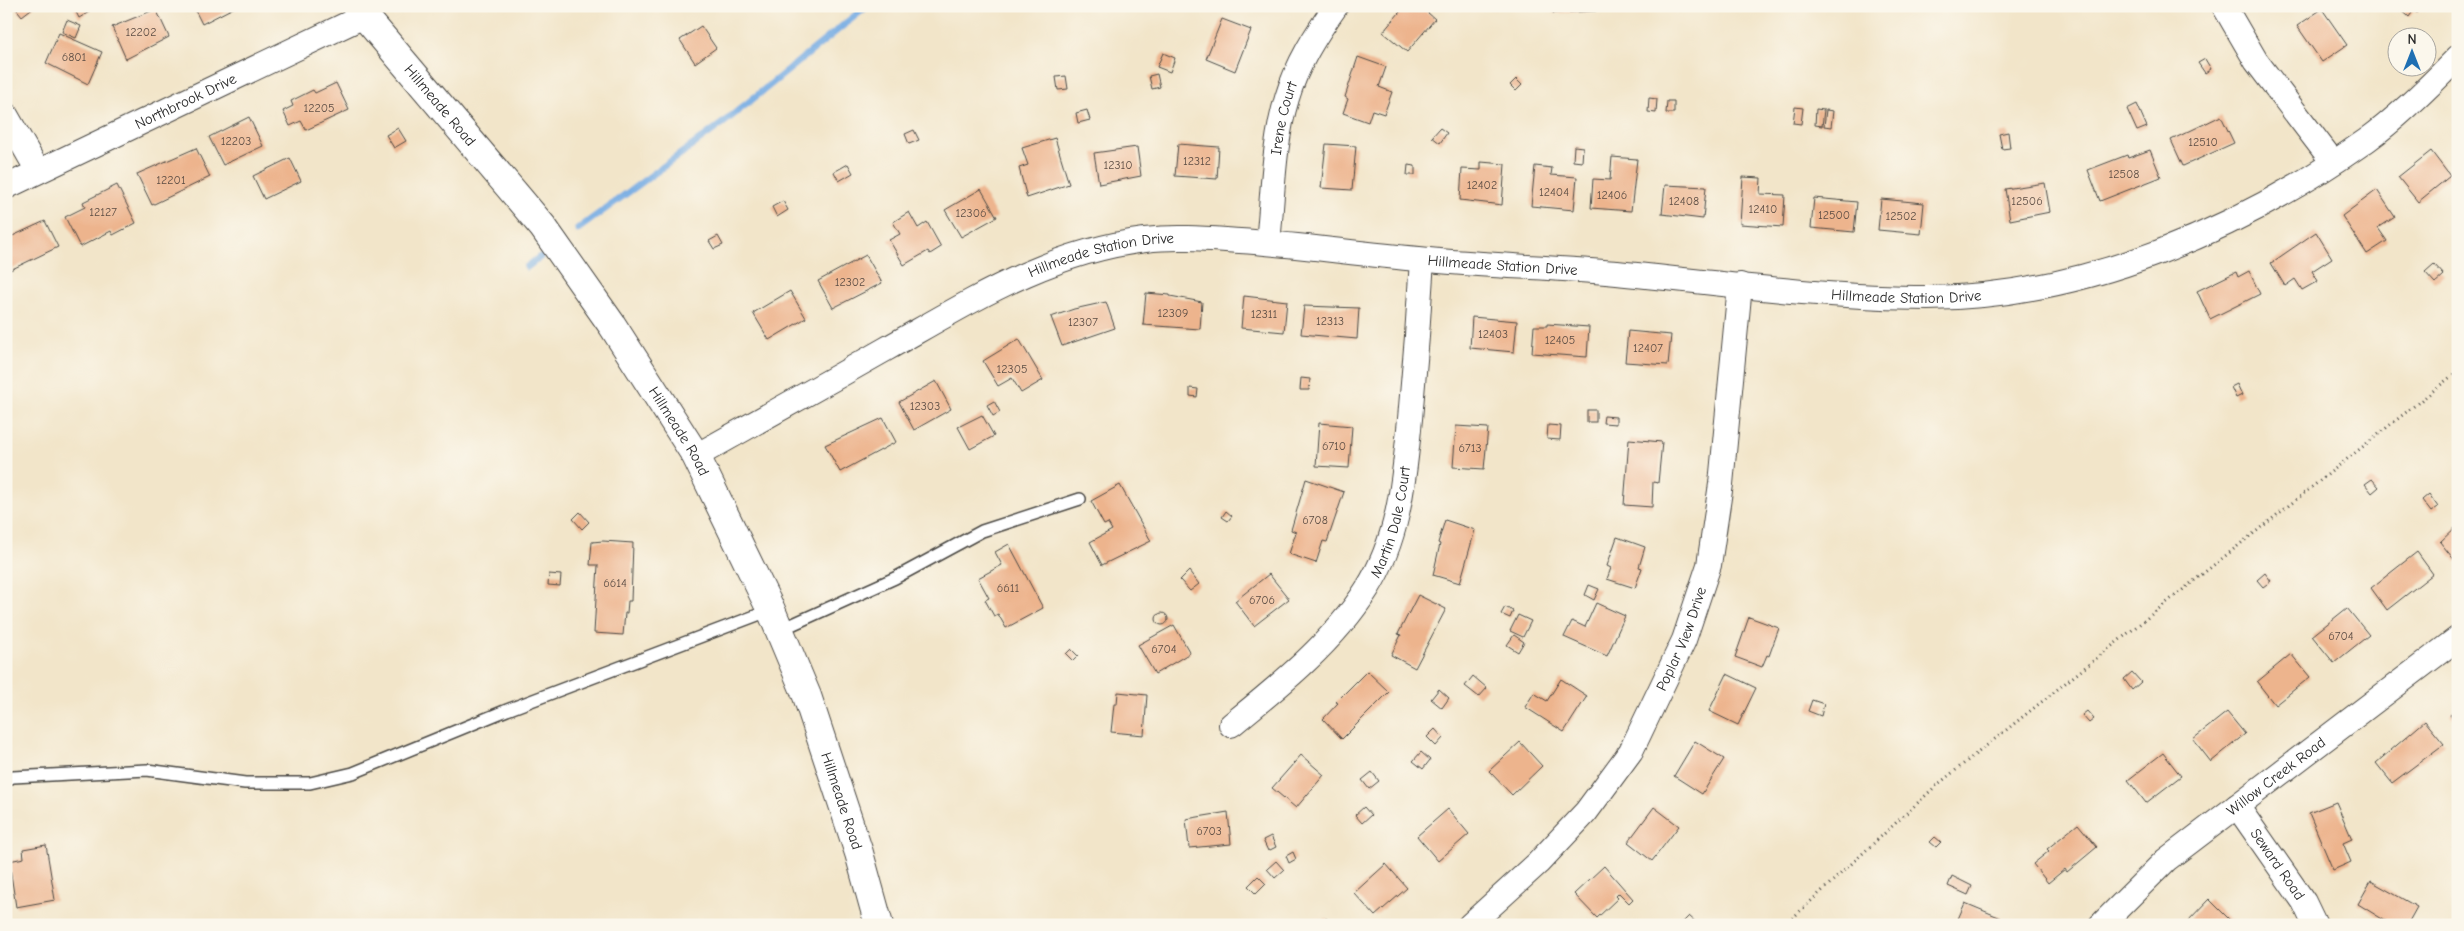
<svg xmlns="http://www.w3.org/2000/svg" width="2464" height="931" viewBox="0 0 2464 931" font-family="'Comic Neue',sans-serif">
	<rect width="100%" height="100%" fill="#fbf7ec"/>
	<filter id="ink" filterUnits="userSpaceOnUse"><feTurbulence type="fractalNoise" baseFrequency=".02" numOctaves="2"/><feDisplacementMap in="SourceGraphic" scale="10" xChannelSelector="R" yChannelSelector="G"/><feConvolveMatrix kernelMatrix="1 2 1 2 8 2 1 2 1" color-interpolation-filters="sRGB"/></filter>
	<filter id="wash" filterUnits="userSpaceOnUse"><feTurbulence type="fractalNoise" baseFrequency=".0096" numOctaves="4" result="noise"/><feDisplacementMap in="SourceGraphic" scale="20" xChannelSelector="R" yChannelSelector="G"/><feGaussianBlur stdDeviation="1.12" result="paint"/><feColorMatrix in="noise" values="0 0 0 0 0 0 0 0 0 0 0 0 0 0 0 0 0 1.4 0 .05"/><feComposite in="paint" operator="in"/></filter>
	<g filter="url(#wash)">
		<rect width="100%" height="100%" fill="#f2e5c9"/>
		<g fill="none" stroke-linecap="round" stroke-linejoin="round">
			<g stroke="#74abe3" stroke-width="7">
				<polyline points="578,229 723,123 867,6"/>
				<polyline points="527,267 540,257"/>
			</g>
		</g>
		<g id="blocks">
			<g fill="#edb48d">
				<polygon points="14,6 35,6 22,16"/>
				<polygon points="73,6 86,6 89,12 79,18"/>
				<polygon points="193,6 237,6 202,24"/>
				<polygon points="1405,6 1420,6 1435,19 1407,52 1383,32"/>
				<polygon points="1552,6 1596,6 1596,11 1553,13"/>
				<polygon points="2397,6 2423,6 2417,13 2414,10 2409,17"/>
				<polygon points="156,9 169,37 126,59 112,27"/>
				<polygon points="2322,9 2347,45 2322,62 2297,26"/>
				<polygon points="1222,19 1251,30 1235,71 1206,59"/>
				<polygon points="67,20 81,26 76,38 62,32"/>
				<polygon points="701,26 716,48 695,63 680,40"/>
				<polygon points="59,33 102,52 88,84 46,63"/>
				<polygon points="1163,53 1175,58 1170,72 1157,67"/>
				<polygon points="1358,57 1386,67 1379,87 1392,92 1384,114 1372,110 1368,122 1343,113 1348,99 1345,97"/>
				<polygon points="2205,59 2211,69 2205,73 2198,63"/>
				<polygon points="1157,74 1160,87 1152,89 1149,76"/>
				<polygon points="1066,76 1068,89 1058,90 1056,77"/>
				<polygon points="1516,79 1522,85 1516,91 1510,85"/>
				<polygon points="336,83 349,110 306,130 301,121 290,126 283,111 293,106 291,101 313,90 315,93"/>
				<polygon points="1649,98 1657,99 1656,113 1648,112"/>
				<polygon points="1667,101 1674,101 1674,113 1666,113"/>
				<polygon points="2137,104 2147,127 2137,131 2127,109"/>
				<polygon points="1795,107 1803,108 1801,124 1793,123"/>
				<polygon points="1816,109 1824,110 1822,126 1815,125"/>
				<polygon points="1087,110 1090,120 1078,123 1076,113"/>
				<polygon points="1826,110 1833,111 1831,127 1824,126"/>
				<polygon points="2221,116 2234,143 2183,166 2171,140"/>
				<polygon points="249,117 263,146 223,165 209,137"/>
				<polygon points="398,128 406,141 394,148 386,135"/>
				<polygon points="1440,128 1447,133 1440,143 1432,137"/>
				<polygon points="914,130 919,140 909,144 905,134"/>
				<polygon points="2008,132 2010,148 2002,149 1999,134"/>
				<polygon points="1055,138 1069,184 1027,198 1019,168 1028,165 1022,148"/>
				<polygon points="1178,144 1219,147 1217,179 1175,176"/>
				<polygon points="1326,144 1356,146 1352,190 1321,188"/>
				<polygon points="1574,146 1583,147 1582,162 1573,161"/>
				<polygon points="1137,147 1141,176 1099,184 1094,153"/>
				<polygon points="196,148 210,177 152,205 137,174"/>
				<polygon points="2150,150 2161,177 2100,201 2088,170 2127,155 2128,158"/>
				<polygon points="2431,151 2450,176 2418,202 2398,177"/>
				<polygon points="1612,157 1637,159 1631,211 1591,208 1593,179 1610,180"/>
				<polygon points="290,158 301,181 264,199 253,176"/>
				<polygon points="1481,162 1505,164 1502,205 1460,200 1462,169 1481,170"/>
				<polygon points="848,164 853,173 839,181 834,172"/>
				<polygon points="1408,165 1415,166 1415,175 1407,175"/>
				<polygon points="1535,166 1552,168 1551,175 1577,177 1574,210 1531,206"/>
				<polygon points="1743,177 1761,178 1760,194 1785,195 1783,227 1740,224"/>
				<polygon points="2045,183 2050,212 2010,220 2005,189"/>
				<polygon points="117,185 136,223 113,235 111,231 80,247 65,217 85,207 83,202"/>
				<polygon points="1665,185 1706,187 1703,219 1662,214"/>
				<polygon points="981,189 997,217 961,237 945,210"/>
				<polygon points="2377,190 2395,217 2378,228 2387,241 2367,254 2342,216"/>
				<polygon points="1814,198 1857,202 1854,232 1811,228"/>
				<polygon points="1881,199 1924,203 1921,234 1878,230"/>
				<polygon points="783,201 788,210 777,217 772,207"/>
				<polygon points="909,212 918,228 927,222 941,247 930,254 928,251 904,265 889,240 900,234 893,222"/>
				<polygon points="45,221 58,247 6,272 6,239"/>
				<polygon points="2316,232 2332,258 2312,271 2318,281 2302,290 2295,279 2285,286 2271,263"/>
				<polygon points="718,236 723,245 714,249 709,241"/>
				<polygon points="866,255 882,283 833,308 818,281"/>
				<polygon points="2434,264 2444,275 2435,283 2425,272"/>
				<polygon points="2249,271 2260,294 2210,319 2197,291 2236,272 2238,277"/>
				<polygon points="790,291 806,318 769,340 753,313"/>
				<polygon points="1146,293 1170,295 1170,296 1202,302 1200,329 1143,325"/>
				<polygon points="1244,296 1287,301 1284,332 1241,328"/>
				<polygon points="1106,302 1115,328 1062,346 1051,317 1074,309"/>
				<polygon points="1304,306 1359,308 1357,339 1301,334"/>
				<polygon points="1472,317 1517,321 1514,352 1470,348"/>
				<polygon points="1547,324 1589,327 1587,357 1532,353 1534,326 1547,326"/>
				<polygon points="1628,331 1671,335 1668,365 1625,362"/>
				<polygon points="1019,339 1043,380 1021,393 1012,378 998,386 983,361"/>
				<polygon points="1301,378 1310,379 1309,390 1300,390"/>
				<polygon points="936,381 951,409 914,430 899,402"/>
				<polygon points="2237,384 2242,395 2236,398 2231,387"/>
				<polygon points="1190,388 1198,389 1197,397 1190,396"/>
				<polygon points="994,401 1000,412 993,416 987,405"/>
				<rect x="1587" y="410" width="9" height="12"/>
				<polygon points="982,415 994,436 970,449 958,427"/>
				<polygon points="1604,416 1616,417 1616,424 1603,423"/>
				<polygon points="883,418 896,442 840,472 825,445"/>
				<polygon points="1319,423 1352,426 1349,468 1316,466"/>
				<polygon points="1548,425 1561,426 1560,440 1547,439"/>
				<polygon points="1456,426 1488,428 1484,469 1453,467"/>
				<polygon points="1629,439 1662,442 1658,483 1653,482 1652,507 1624,505"/>
				<polygon points="1306,479 1344,492 1327,542 1323,541 1316,563 1289,554 1296,532 1291,530"/>
				<polygon points="2372,479 2379,487 2372,493 2365,484"/>
				<polygon points="1120,485 1151,541 1102,565 1090,542 1112,530 1108,523 1104,525 1091,501"/>
				<polygon points="2429,494 2438,507 2431,512 2422,500"/>
				<polygon points="1226,511 1232,516 1228,521 1222,517"/>
				<polygon points="580,512 589,522 582,529 573,519"/>
				<polygon points="1445,520 1475,530 1460,583 1433,575 1440,544 1438,543"/>
				<polygon points="2458,525 2458,561 2456,562 2440,542"/>
				<polygon points="1617,537 1645,547 1639,567 1642,568 1635,588 1607,579 1611,568 1607,566"/>
				<polygon points="603,541 633,543 631,601 628,601 627,613 625,613 623,635 594,633 598,565 590,565 592,542"/>
				<polygon points="1009,544 1043,608 1006,628 998,614 994,616 985,600 989,598 978,578 1002,565 995,552"/>
				<polygon points="2417,552 2433,574 2387,610 2371,588"/>
				<polygon points="1189,571 1199,584 1190,591 1180,580"/>
				<polygon points="2265,573 2271,581 2263,587 2257,580"/>
				<polygon points="549,574 561,575 560,586 548,585"/>
				<polygon points="1269,574 1289,599 1254,626 1235,601"/>
				<polygon points="1589,585 1599,589 1594,600 1585,595"/>
				<polygon points="1418,595 1446,609 1415,668 1391,655 1401,635 1398,634"/>
				<polygon points="1596,603 1625,616 1607,656 1564,637 1572,621 1585,627"/>
				<polygon points="1505,607 1513,611 1510,618 1501,614"/>
				<polygon points="2347,608 2369,635 2334,663 2312,636"/>
				<circle cx="1162" cy="619" r="6"/>
				<polygon points="1518,615 1531,621 1523,637 1510,631"/>
				<polygon points="1749,617 1779,628 1769,656 1767,655 1762,667 1735,657"/>
				<polygon points="1174,625 1190,653 1155,674 1138,645"/>
				<polygon points="1514,635 1524,642 1518,652 1507,645"/>
				<polygon points="1071,649 1078,656 1073,661 1066,654"/>
				<polygon points="2291,654 2310,677 2275,705 2257,682"/>
				<polygon points="1367,671 1389,692 1342,739 1323,719 1338,703 1336,702"/>
				<polygon points="2132,672 2141,682 2132,690 2124,679"/>
				<polygon points="1727,674 1756,688 1738,725 1709,711"/>
				<polygon points="1473,676 1487,688 1479,697 1465,686"/>
				<polygon points="1561,679 1587,696 1564,732 1525,707 1534,693 1547,701"/>
				<polygon points="1439,689 1449,698 1442,708 1431,699"/>
				<polygon points="1118,692 1147,695 1144,735 1111,732 1114,704 1117,704"/>
				<polygon points="1812,700 1824,704 1821,716 1808,711"/>
				<polygon points="2458,708 2458,725 2450,715"/>
				<polygon points="2087,711 2094,719 2089,723 2082,715"/>
				<polygon points="2227,712 2245,734 2211,762 2193,739"/>
				<polygon points="2425,721 2444,744 2392,783 2376,763"/>
				<polygon points="1435,729 1443,738 1436,746 1427,737"/>
				<polygon points="1695,741 1724,759 1702,794 1674,776"/>
				<polygon points="1520,742 1542,766 1512,795 1489,771"/>
				<polygon points="1421,752 1430,760 1423,769 1413,761"/>
				<polygon points="2163,753 2181,776 2146,803 2128,780"/>
				<polygon points="1301,755 1324,775 1296,808 1272,788"/>
				<polygon points="1372,772 1379,781 1369,789 1362,780"/>
				<polygon points="2336,802 2352,839 2343,843 2351,862 2333,870 2309,813"/>
				<polygon points="1364,807 1371,815 1362,823 1355,815"/>
				<polygon points="1654,807 1679,826 1652,861 1628,842"/>
				<polygon points="1448,809 1469,834 1438,861 1417,836"/>
				<polygon points="1228,812 1231,844 1189,848 1186,819"/>
				<polygon points="2078,824 2097,847 2067,872 2065,869 2048,883 2033,864 2049,851 2047,849"/>
				<polygon points="1271,836 1276,847 1268,851 1263,840"/>
				<polygon points="1935,837 1941,842 1936,847 1930,842"/>
				<polygon points="46,845 55,900 16,907 9,861 24,858 23,849"/>
				<polygon points="1293,852 1296,859 1289,863 1286,856"/>
				<polygon points="1276,861 1284,870 1275,878 1267,869"/>
				<polygon points="1386,864 1407,888 1375,916 1354,893"/>
				<polygon points="1604,866 1633,899 1629,903 1619,893 1616,896 1618,898 1597,918 1574,894"/>
				<polygon points="1258,876 1266,884 1256,894 1248,886"/>
				<polygon points="1952,876 1972,886 1968,895 1948,886"/>
				<polygon points="2371,881 2417,907 2407,925 2392,925 2358,904"/>
				<polygon points="2209,899 2235,925 2190,925 2187,922"/>
				<polygon points="1965,903 2001,918 1998,925 1961,925 1963,921 1958,919"/>
				<polygon points="1689,916 1699,925 1687,925 1683,922"/>
				<polygon points="1326,918 1332,925 1318,925"/>
			</g>
		</g>
	</g>
	<g filter="url(#ink)">
		<use href="#blocks" fill-opacity="0" stroke="#494743" stroke-width="1"/>
		<g fill="none" stroke-linecap="round" stroke-linejoin="round">
			<defs>
				<g id="service">
					<polyline points="780,630 895,578 982,531 1080,499"/>
					<polyline points="6,780 13,777 147,770 245,783 310,783 353,773 507,710 771,610"/>
				</g>
				<g id="minor">
					<polyline points="2224,6 2256,61 2333,162"/>
					<polyline points="6,115 38,171"/>
					<path id="s1" d="M6 187 364 16"/>
					<path id="s2" d="M1268 243C1273 195 1273 144 1287 98 1297 64 1316 34 1336 6"/>
					<path id="s3" d="M696 456C760 420 823 385 886 349 970 302 1047 252 1145 240 1177 236 1209 239 1240 241 1300 245 1359 254 1419 259 1485 266 1551 267 1617 273 1720 283 1825 298 1928 298 2086 297 2241 229 2367 140 2400 116 2430 86 2458 57"/>
					<path id="s4" d="M1231 725C1279 686 1333 643 1367 589 1400 537 1404 478 1410 419 1415 366 1419 313 1422 260"/>
					<path id="s5" d="M2237 806 2304 902 2315 925"/>
					<path id="s6" d="M1470 925 1538 863 1586 812 1631 751 1684 640 1709 565 1721 484 1740 285"/>
					<path id="s7" d="M2101 925 2166 860 2458 638"/>
				</g>
				<g id="tertiary">
					<path id="s8" d="M356 6 543 227 612 325 696 456 771 610 807 696 859 853 879 925"/>
				</g>
			</defs>
			<use href="#service" stroke="#494743" stroke-width="14"/>
			<use href="#minor" stroke="#494743" stroke-width="26"/>
			<use href="#tertiary" stroke="#494743" stroke-width="30"/>
			<polyline stroke="#494743" stroke-width="3" stroke-dasharray="1 4" stroke-linecap="butt" points="1785,925 1937,785 2458,371"/>
			<use href="#service" stroke="#fff" stroke-width="11"/>
			<use href="#minor" stroke="#fff" stroke-width="24"/>
			<use href="#tertiary" stroke="#fff" stroke-width="28"/>
		</g>
	</g>
	<g text-anchor="middle" stroke-width="4" stroke-linejoin="round" paint-order="stroke">
		<g font-size="12" fill="#5c4d44">
			<text x="141" y="36">12202</text>
			<text x="74" y="61">6801</text>
			<text x="319" y="112">12205</text>
			<text x="236" y="145">12203</text>
			<text x="2203" y="146">12510</text>
			<text x="1197" y="165">12312</text>
			<text x="1118" y="169">12310</text>
			<text x="2124" y="178">12508</text>
			<text x="171" y="184">12201</text>
			<text x="1482" y="189">12402</text>
			<text x="1554" y="196">12404</text>
			<text x="1612" y="199">12406</text>
			<text x="1684" y="205">12408</text>
			<text x="2027" y="205">12506</text>
			<text x="1763" y="213">12410</text>
			<text x="103" y="216">12127</text>
			<text x="971" y="217">12306</text>
			<text x="1834" y="219">12500</text>
			<text x="1901" y="220">12502</text>
			<text x="850" y="286">12302</text>
			<text x="1173" y="317">12309</text>
			<text x="1264" y="318">12311</text>
			<text x="1330" y="325">12313</text>
			<text x="1083" y="326">12307</text>
			<text x="1493" y="338">12403</text>
			<text x="1560" y="344">12405</text>
			<text x="1648" y="352">12407</text>
			<text x="1012" y="373">12305</text>
			<text x="925" y="410">12303</text>
			<text x="1334" y="450">6710</text>
			<text x="1470" y="452">6713</text>
			<text x="1315" y="524">6708</text>
			<text x="615" y="587">6614</text>
			<text x="1008" y="592">6611</text>
			<text x="1262" y="604">6706</text>
			<text x="2341" y="640">6704</text>
			<text x="1164" y="653">6704</text>
			<text x="1209" y="835">6703</text>
		</g>
		<g font-size="15" fill="#2b2b2b" stroke="#fbf7ec">
			<text dy="5" stroke="none"><textPath href="#s1" startOffset="199">Northbrook Drive</textPath></text>
			<text dy="5" stroke="none"><textPath href="#s8" startOffset="130">Hillmeade Road</textPath></text>
			<text dy="5" stroke="none"><textPath href="#s2" startOffset="126">Irene Court</textPath></text>
			<text dy="5" stroke="none"><textPath href="#s3" startOffset="455">Hillmeade Station Drive</textPath></text>
			<text dy="5" stroke="none"><textPath href="#s3" startOffset="860">Hillmeade Station Drive</textPath></text>
			<text dy="5" stroke="none"><textPath href="#s3" startOffset="1265">Hillmeade Station Drive</textPath></text>
			<text dy="5" stroke="none"><textPath href="#s8" startOffset="535">Hillmeade Road</textPath></text>
			<text dy="5" stroke="none"><textPath href="#s4" startOffset="265">Martin Dale Court</textPath></text>
			<text dy="5" stroke="none"><textPath href="#s6" startOffset="361">Poplar View Drive</textPath></text>
			<text dy="5" stroke="none"><textPath href="#s7" startOffset="230">Willow Creek Road</textPath></text>
			<text dy="5" stroke="none"><textPath href="#s8" startOffset="940">Hillmeade Road</textPath></text>
			<text dy="5" stroke="none"><textPath href="#s5" startOffset="71">Seward Road</textPath></text>
		</g>
	</g>
	<rect width="2464" height="931" fill="none" stroke="#fbf7ec" stroke-width="25"/>
	<g transform="translate(2412 52)"><circle r="24" fill="#fbf7ec" stroke="#a8a59f"/>
	<path d="M0-4L9 19L0 12L-9 19Z" fill="#1f6fb2"/>
	<text y="-8" font-size="14" font-weight="bold" text-anchor="middle" fill="#2b2b2b">N</text>
	</g>
</svg>
